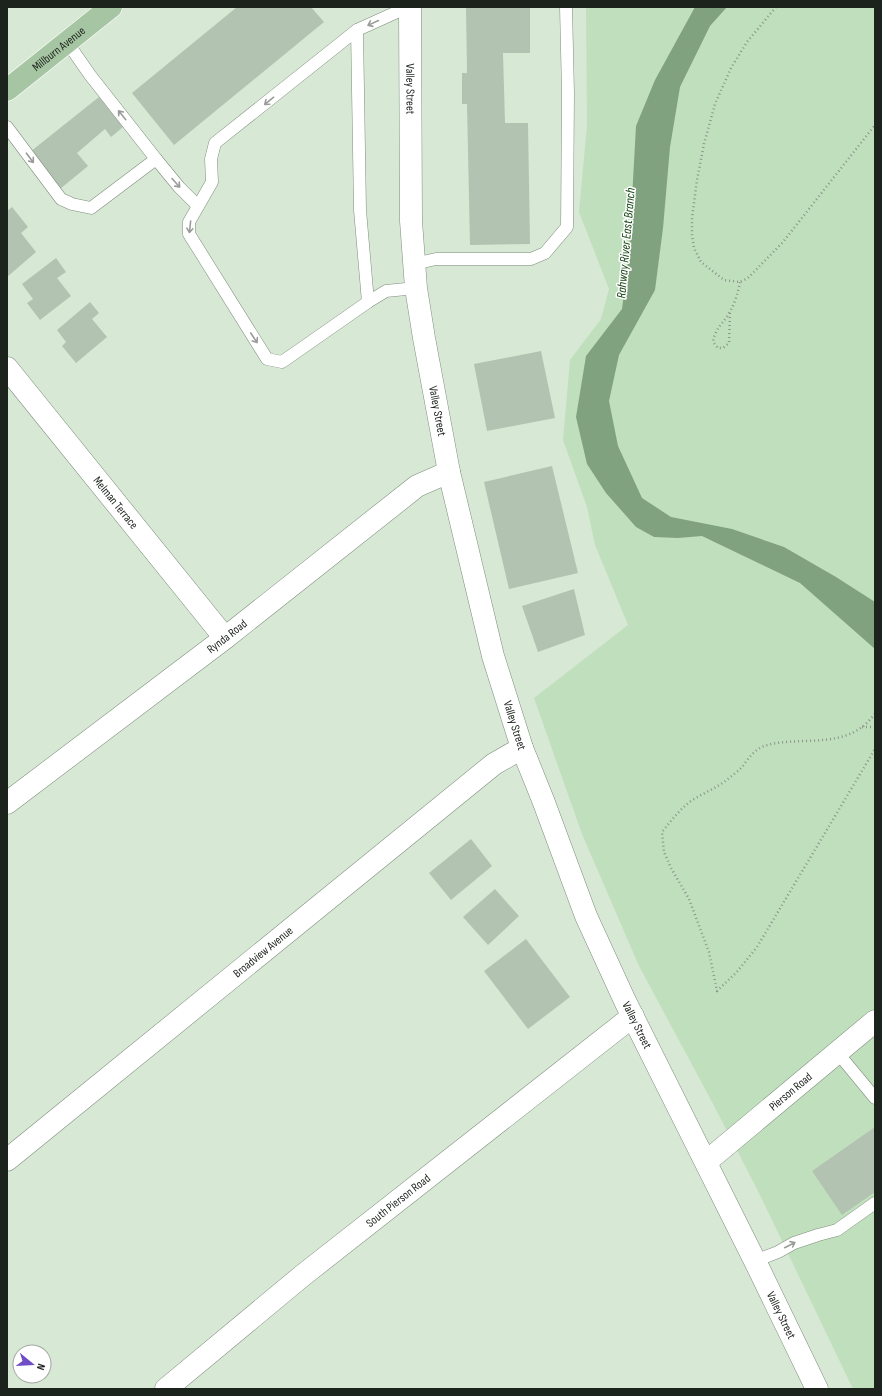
<svg xmlns="http://www.w3.org/2000/svg" width="882" height="1396" viewBox="0 0 882 1396" font-family="'Sofia Sans Condensed',sans-serif">
	<rect width="100%" height="100%" fill="#d7e8d5"/>
	<polygon fill="#c0dfbc" points="586,7 875,7 875,1389 853,1389 758,1191 711,1100 639,966 582,834 534,698 628,625 595,545 587,507 563,440 570,360 601,319 609,289 579,212 587,125"/>
	<polygon fill="#81a27e" points="695,7 727,7 710,26 680,87 670,147 663,228 655,290 619,355 609,401 618,446 642,498 671,517 732,529 784,547 836,577 875,602 875,649 800,583 702,536 678,538 654,537 636,527 606,493 587,464 576,417 586,356 622,309 629,253 636,126 655,80"/>
	<g fill="#b3c3b1">
		<polygon points="237,7 311,7 324,22 174,145 132,93"/>
		<polygon points="466,7 530,7 530,53 503,53 505,123 528,123 530,244 470,245 467,104 462,104 462,73 467,73"/>
		<polygon points="99,97 123,127 111,137 105,129 77,153 88,166 60,189 30,152"/>
		<polygon points="12,207 28,227 21,233 36,252 7,277 7,211"/>
		<polygon points="56,258 66,272 57,278 71,296 40,320 27,303 33,299 22,284"/>
		<polygon points="90,302 99,313 92,319 107,337 76,363 62,346 66,342 57,330"/>
		<polygon points="541,351 555,418 487,431 474,364"/>
		<polygon points="552,466 578,573 509,589 484,482"/>
		<polygon points="574,589 585,635 538,652 522,606"/>
		<polygon points="471,839 492,866 451,900 429,873"/>
		<polygon points="495,889 519,916 488,945 463,917"/>
		<polygon points="526,939 570,997 528,1029 484,971"/>
		<polygon points="875,1127 875,1192 842,1215 812,1171"/>
	</g>
	<g fill="none" stroke-linecap="round" stroke-linejoin="round">
		<defs>
			<g id="lane">
				<polyline points="408,7 357,30 215,143 211,159 212,182 189,222 189,234 267,359 282,362 368,302 386,291 416,288"/>
				<polyline points="357,30 360,210 368,302"/>
				<polyline points="7,127 61,199 72,204 91,208 156,159 90,75 67,42"/>
				<polyline points="156,159 179,187 198,206"/>
				<polyline points="414,264 436,259 531,259 545,253 567,227 568,93 566,7"/>
				<polyline points="837,1052 875,1098"/>
				<polyline points="755,1261 778,1252 794,1243 818,1235 837,1230 875,1203"/>
			</g>
			<g id="street">
				<path id="s1" d="M7 368 225 638"/>
				<path id="s2" d="M7 803 225 638 417 486 449 472"/>
				<path id="s3" d="M7 1160 494 764 522 748"/>
				<path id="s4" d="M706 1162 875 1021"/>
				<path id="s5" d="M166 1389 302 1276 633 1016"/>
			</g>
			<g id="secondary">
				<path id="s6" d="M410 7 411 221 416 288 424 338 449 472 493 656 522 748 543 800 586 916 625 1001 755 1261 817 1389"/>
			</g>
			<g id="primary">
				<path id="s7" d="M7 90 111 7"/>
			</g>
		</defs>
		<use href="#lane" stroke="#7e8e7d" stroke-width="13"/>
		<use href="#street" stroke="#7e8e7d" stroke-width="23"/>
		<use href="#secondary" stroke="#7e8e7d" stroke-width="23"/>
		<use href="#primary" stroke="#fff" stroke-width="23"/>
		<g stroke="#8a9689" stroke-width="2.5" stroke-dasharray="1 3" stroke-linecap="butt">
			<polyline points="776,7 747,42 731,68 715,104 704,144 697,180 692,218 692,235 694,248 701,262 724,280 740,282 748,278 783,242 875,125"/>
			<path d="M730 313 729 343 723 348H718L713 342C715 329 721 326 728 315 734 306 738 293 740 282"/>
			<path d="M875 714C871 718 867 724 862 727 834 748 795 736 764 746 754 750 748 759 742 767 738 771 733 775 728 779 717 788 703 793 691 801 679 810 671 821 662 832L664 852 671 868 689 899 709 952 717 991 736 973 757 947 875 749"/>
			<polyline points="862,727 875,727"/>
		</g>
		<use href="#lane" stroke="#fff" stroke-width="12"/>
		<use href="#street" stroke="#fff" stroke-width="22"/>
		<use href="#secondary" stroke="#fff" stroke-width="22"/>
		<use href="#primary" stroke="#a6c5a2" stroke-width="22"/>
	</g>
	<defs><path id="oneway-shaft" d="M-6 0H5M1.5-3L5.5 0L1.5 3" fill="none" stroke-width="1.6" stroke-linecap="round" stroke-linejoin="round"/></defs>
	<g stroke="#999c99">
		<use href="#oneway-shaft" transform="translate(373 23) rotate(155)"/>
		<use href="#oneway-shaft" transform="translate(269 101) rotate(141)"/>
		<use href="#oneway-shaft" transform="translate(122 115) rotate(-129)"/>
		<use href="#oneway-shaft" transform="translate(30 158) rotate(53)"/>
		<use href="#oneway-shaft" transform="translate(176 183) rotate(48)"/>
		<use href="#oneway-shaft" transform="translate(190 227) rotate(96)"/>
		<use href="#oneway-shaft" transform="translate(254 338) rotate(57)"/>
		<use href="#oneway-shaft" transform="translate(790 1245) rotate(-27)"/>
	</g>
	<g text-anchor="middle" stroke-width="3" stroke-linejoin="round" paint-order="stroke">
		<g font-size="12" fill="#1c221c" stroke="#fff">
			<text dy="4" stroke="none"><textPath href="#s7" startOffset="66">Millburn Avenue</textPath></text>
			<text dy="4" stroke="none"><textPath href="#s6" startOffset="82">Valley Street</textPath></text>
			<text dy="4" stroke="none"><textPath href="#s6" startOffset="406">Valley Street</textPath></text>
			<text dy="4" stroke="none"><textPath href="#s1" startOffset="173">Melman Terrace</textPath></text>
			<text dy="4" stroke="none"><textPath href="#s2" startOffset="276">Rynda Road</textPath></text>
			<text dy="4" stroke="none"><textPath href="#s6" startOffset="730">Valley Street</textPath></text>
			<text dy="4" stroke="none"><textPath href="#s3" startOffset="330">Broadview Avenue</textPath></text>
			<text dy="4" stroke="none"><textPath href="#s6" startOffset="1054">Valley Street</textPath></text>
			<text dy="4" stroke="none"><textPath href="#s4" startOffset="110">Pierson Road</textPath></text>
			<text dy="4" stroke="none"><textPath href="#s5" startOffset="299">South Pierson Road</textPath></text>
			<text dy="4" stroke="none"><textPath href="#s6" startOffset="1378">Valley Street</textPath></text>
		</g>
		<g font-size="13" font-style="italic" fill="#184614" stroke="#fff">
			<text transform="translate(625 243) rotate(-85)" y="5">Rahway River East Branch</text>
		</g>
	</g>
	<rect width="882" height="1396" fill="none" stroke="#1c221c" stroke-width="16"/>
	<g transform="translate(32 1364) rotate(108)"><circle r="19" fill="#ffffff" stroke="#a4a7a4"/>
	<path d="M0-3L7 15L0 10L-7 15Z" fill="#704dc6"/>
	<text y="-6" font-size="11" font-weight="bold" text-anchor="middle" fill="#1c221c">N</text>
	</g>
</svg>
